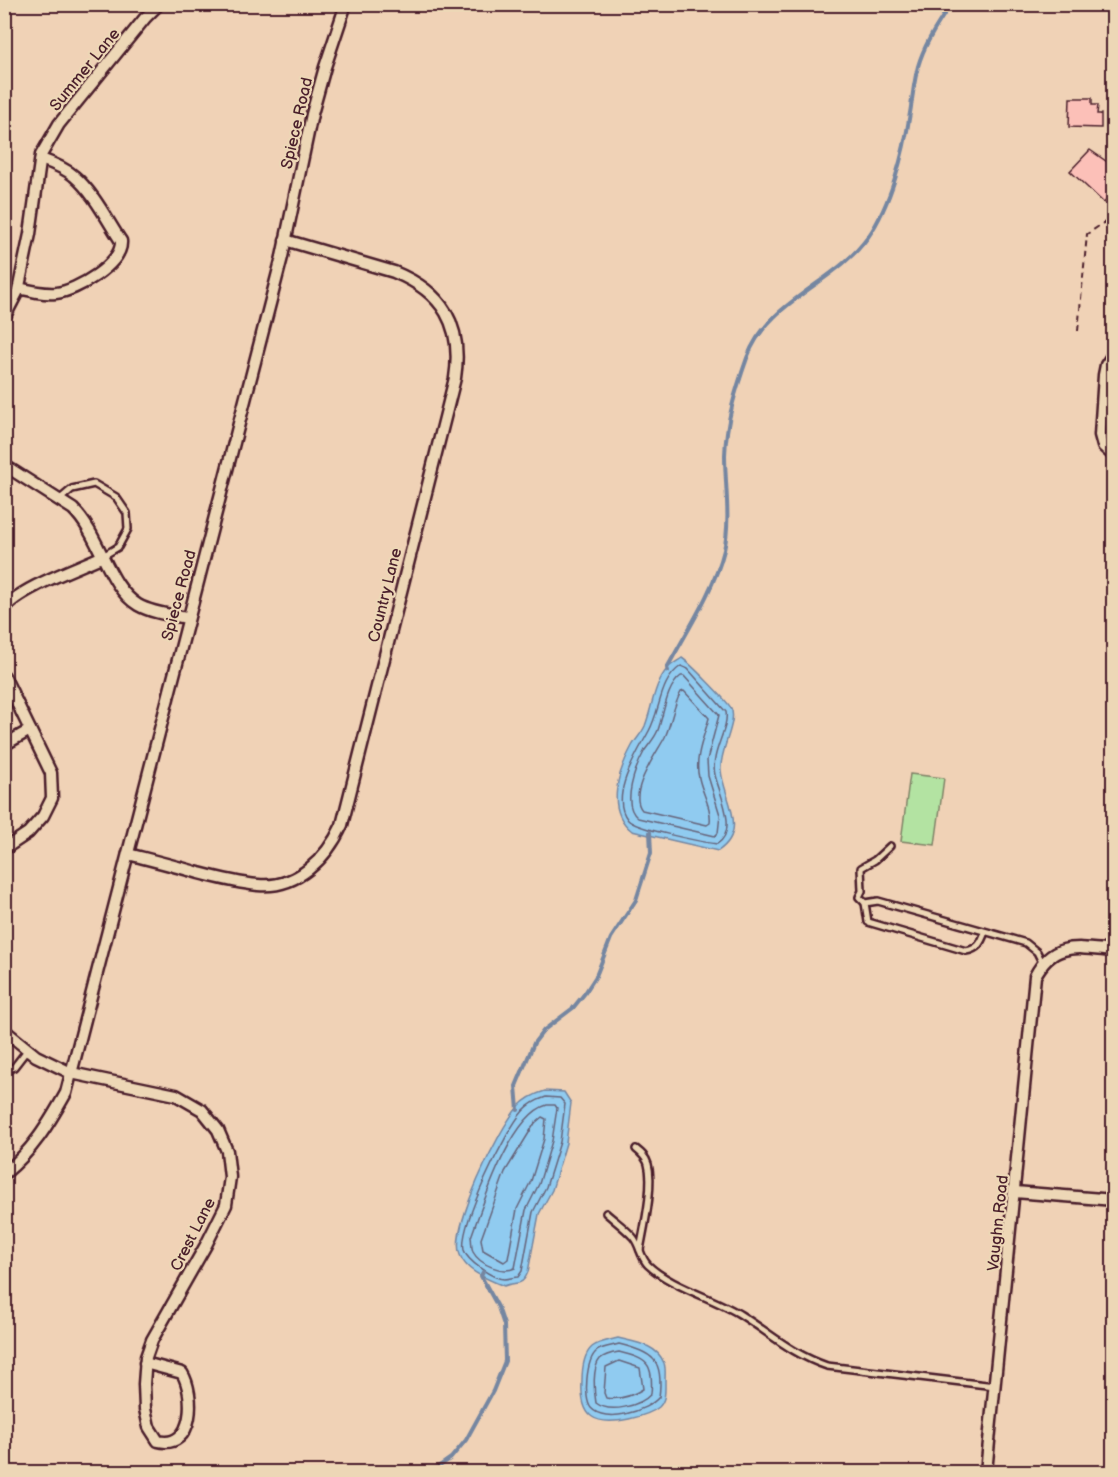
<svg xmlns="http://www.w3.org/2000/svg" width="1118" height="1477" viewBox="0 0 1118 1477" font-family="'Balsamiq Sans',sans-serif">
	<rect width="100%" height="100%" fill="#f0d2b6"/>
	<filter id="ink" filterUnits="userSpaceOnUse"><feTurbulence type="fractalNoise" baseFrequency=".0167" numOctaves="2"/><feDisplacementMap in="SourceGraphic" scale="12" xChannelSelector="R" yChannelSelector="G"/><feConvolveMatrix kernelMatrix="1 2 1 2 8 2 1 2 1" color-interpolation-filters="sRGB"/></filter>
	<g filter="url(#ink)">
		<polygon fill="#b3e3a2" stroke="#7e8166" stroke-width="1.5" points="910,774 944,778 935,845 901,841"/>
		<g fill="#90cbf0" stroke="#7486a1" stroke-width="1.5">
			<path d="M682 658C690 663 727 701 731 708 738 721 719 752 721 770 723 797 750 830 718 851L632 831C605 810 618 772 632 746 636 739 642 733 645 726 652 708 654 684 667 669 670 665 678 661 682 658Z"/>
			<path d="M545 1091 564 1092 571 1103 566 1143 552 1190 539 1214 528 1272C522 1287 517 1281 504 1286 488 1279 467 1273 460 1255 449 1230 499 1128 518 1107 525 1099 535 1094 545 1091Z"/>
			<path d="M618 1338C634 1342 657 1344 664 1363 666 1368 665 1376 665 1381 665 1391 666 1400 659 1407 652 1413 638 1417 629 1419 594 1426 580 1418 582 1381 582 1370 583 1355 592 1347 597 1342 610 1340 618 1338Z"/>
		</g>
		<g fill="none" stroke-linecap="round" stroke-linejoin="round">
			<g stroke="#66647a" stroke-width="1.5">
				<path d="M681 666 688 669 726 712C729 730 710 752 715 775 719 793 739 831 717 844 702 842 636 829 628 820 608 797 638 752 649 731 661 709 659 681 681 666Z"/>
				<path d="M681 676H684L719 715 707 760 708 776 720 815 718 833 715 836 638 818C620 805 636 766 645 750 649 744 655 738 658 730 664 714 666 687 681 676Z"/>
				<path d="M684 691 709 718C704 737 694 758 699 778 702 793 712 808 710 823L707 825 642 810C627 793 657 753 665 737 672 722 673 706 681 692Z"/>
				<path d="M546 1097 560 1098 565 1104 560 1142 546 1187 533 1212 522 1271 518 1277C514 1277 508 1279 504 1279 493 1279 467 1261 464 1250 459 1226 505 1131 523 1111 529 1104 537 1100 546 1097Z"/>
				<path d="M547 1105H555L557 1108 552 1141 539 1184 526 1210 515 1268C503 1274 480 1265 473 1252 471 1247 472 1242 471 1237 483 1204 511 1115 547 1105Z"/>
				<polygon points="542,1117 546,1119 544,1139 531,1181 517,1209 508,1259 504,1262 483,1250 481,1239 505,1172 535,1123"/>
				<path d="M619 1344C653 1353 664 1359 659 1397 648 1411 605 1424 591 1408 583 1399 586 1359 597 1351 602 1347 613 1346 619 1344Z"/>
				<path d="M619 1352C647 1359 654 1363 651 1394 640 1406 610 1414 596 1403 594 1392 592 1368 600 1359 604 1355 613 1353 619 1352Z"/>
				<path d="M619 1361 640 1368 643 1389C632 1396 619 1400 606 1398L604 1393 606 1367Z"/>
			</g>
			<g stroke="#7486a1" stroke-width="4">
				<path d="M668 671 667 668C686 633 715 588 724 550 731 519 725 486 725 455 726 421 736 389 747 358 768 300 835 284 868 237 891 204 904 153 910 113 913 96 914 76 920 60 927 40 939 22 951 4"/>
				<polyline points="518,1110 516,1086 534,1043 544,1030 573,1008 585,993 596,976 611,938 636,900 651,853 650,832"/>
				<polyline points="431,1472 451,1458 466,1440 493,1391 505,1361 504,1325 498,1307 481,1276 483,1272"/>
			</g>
		</g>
		<g fill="#fcc0b8" stroke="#4a1f2b" stroke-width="1.5">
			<polygon points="1070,98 1092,98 1092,105 1098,105 1097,114 1101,114 1101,128 1069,127"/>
			<polygon points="1090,150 1113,166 1113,192 1104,203 1070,171"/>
		</g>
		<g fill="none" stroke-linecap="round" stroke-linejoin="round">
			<defs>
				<g id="service">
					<polyline points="59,500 72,489 94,484 116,497 127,513 128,529 118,547 103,556"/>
					<polyline points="865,903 859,897 862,891 861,868 875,860 890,846"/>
					<path d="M985 932C981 943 978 949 966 951L868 922 865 903 878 901 1026 943 1037 952 1042 962"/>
					<polyline points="4,1071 14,1067 28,1049"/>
					<path d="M636 1149C641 1153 646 1157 648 1164 654 1185 644 1228 640 1250"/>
					<path d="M606 1213C615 1221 625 1228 633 1237 640 1245 640 1257 648 1265 671 1287 714 1298 741 1315 771 1334 792 1354 827 1366L995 1386"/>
				</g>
				<g id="minor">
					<path d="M19 288C31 291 43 294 56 293 76 291 123 264 121 241 107 220 94 193 74 176 65 168 52 163 41 159"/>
					<polyline points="4,318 18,291 30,234 41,155 59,124 145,18 159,4"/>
					<polyline points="1114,353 1106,365 1104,375 1100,435 1103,446 1114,456"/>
					<path d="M4 465 73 509C100 535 108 587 138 605 152 613 171 615 187 618"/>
					<path d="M4 609C19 588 78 568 103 556"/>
					<polyline points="4,676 51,773 52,798 43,816 28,833 4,849"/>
					<polyline points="4,745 30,730"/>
					<path d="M128 854C151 860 175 866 199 873 218 878 238 883 258 885 297 889 327 858 342 825L455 378C463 325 443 292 394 272L285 240"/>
					<path d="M4 1030 36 1056 71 1073 176 1095 202 1110 218 1130 227 1151 230 1177 226 1205 206 1245 152 1340 146 1357 144 1384 145 1409 149 1427 158 1441C195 1450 195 1394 182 1373L145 1363"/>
					<path d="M4 1174C33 1150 48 1125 66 1093L282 257 312 114 325 67 346 4"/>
					<polyline points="1015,1192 1114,1200"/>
					<path d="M986 1472 1035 976C1054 940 1079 948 1114 951"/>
				</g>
			</defs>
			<use href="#service" stroke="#4a1f2b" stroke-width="10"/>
			<use href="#minor" stroke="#4a1f2b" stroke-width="15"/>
			<polyline stroke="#4a1f2b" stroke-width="2" stroke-dasharray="6 4.5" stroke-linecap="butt" points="1078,331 1087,234 1114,216"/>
			<use href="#service" stroke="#edd7b6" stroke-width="5"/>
			<use href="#minor" stroke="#edd7b6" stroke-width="10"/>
		</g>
	</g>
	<g text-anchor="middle" stroke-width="4.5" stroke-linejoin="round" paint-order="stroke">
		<g font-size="16" fill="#4a1f2b" stroke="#edd7b6">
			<text transform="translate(84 69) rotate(-51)" y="6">Summer Lane</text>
			<text transform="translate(296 123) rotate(-77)" y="6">Spiece Road</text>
			<text transform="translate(178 595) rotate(-75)" y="6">Spiece Road</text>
			<text transform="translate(384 595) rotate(-76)" y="6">Country Lane</text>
			<text transform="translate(997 1223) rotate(-84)" y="6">Vaughn Road</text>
			<text transform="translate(192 1234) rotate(-63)" y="6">Crest Lane</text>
		</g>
	</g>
	<rect width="1118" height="1477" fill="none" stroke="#edd7b6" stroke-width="24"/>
	<rect x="12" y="12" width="1094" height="1453" fill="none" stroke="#4a1f2b" stroke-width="2" filter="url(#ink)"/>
</svg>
